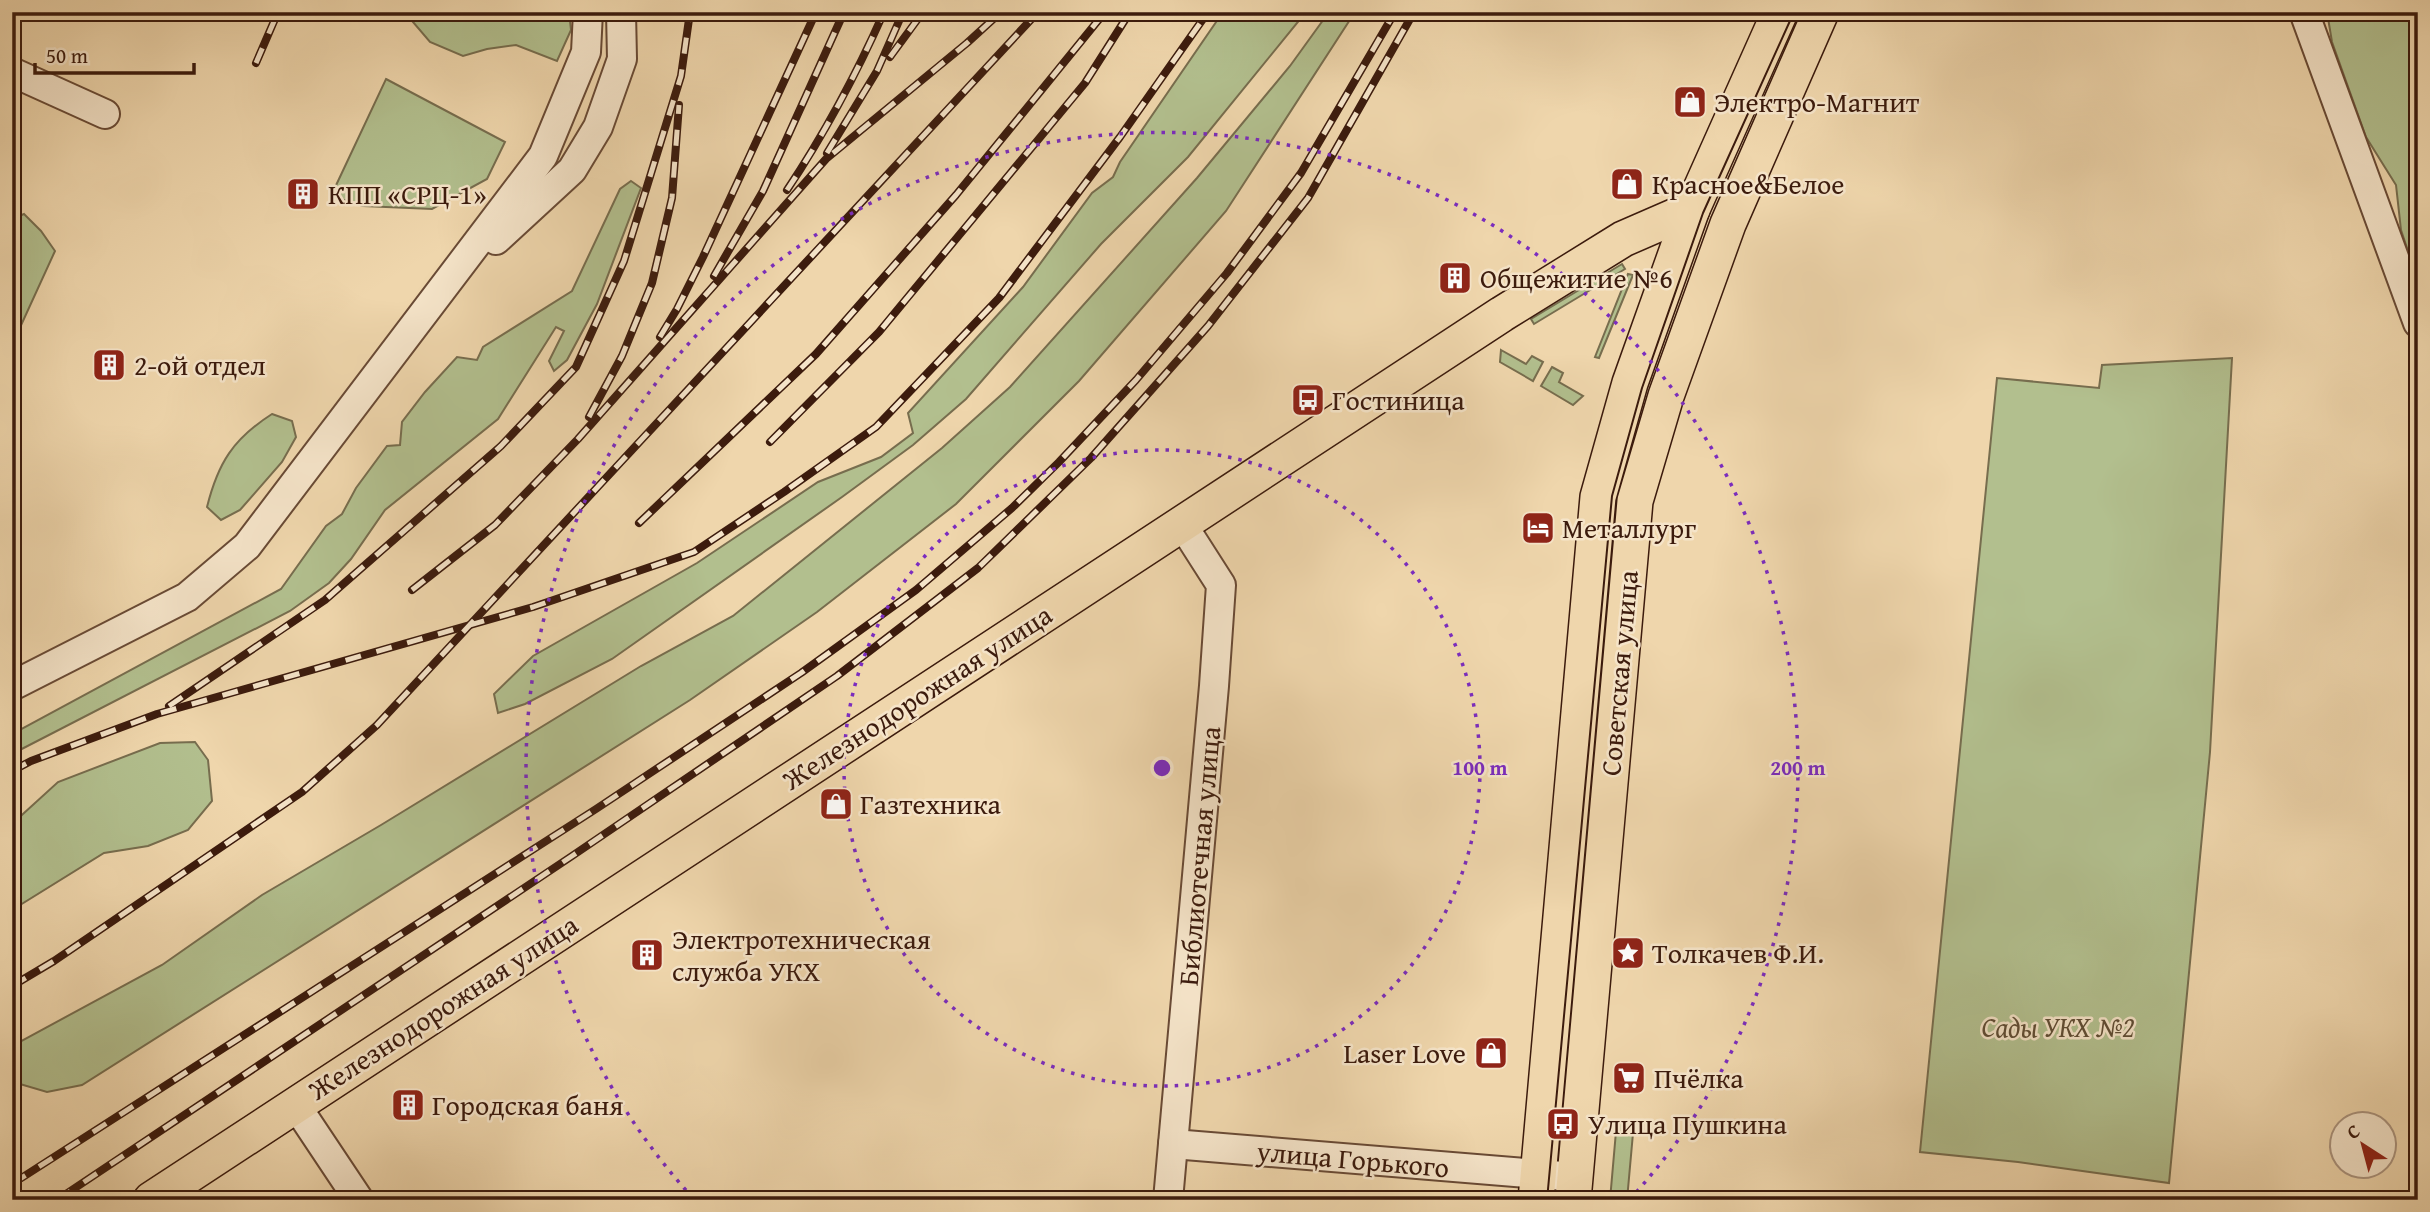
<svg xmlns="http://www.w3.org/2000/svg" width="2430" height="1212" viewBox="0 0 2430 1212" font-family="'Gentium Book Plus',serif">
	<rect width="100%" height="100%" fill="#efd6ac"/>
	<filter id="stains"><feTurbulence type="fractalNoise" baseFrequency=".00286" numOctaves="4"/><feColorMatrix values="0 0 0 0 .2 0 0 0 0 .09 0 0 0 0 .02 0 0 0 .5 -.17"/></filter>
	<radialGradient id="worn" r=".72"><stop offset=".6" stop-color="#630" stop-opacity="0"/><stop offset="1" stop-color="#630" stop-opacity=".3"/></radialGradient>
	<g fill="#b2bf8e" stroke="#776d4e" stroke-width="2">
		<polygon points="408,12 569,12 571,30 557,61 516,45 487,49 463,56 430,42 407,15"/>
		<polygon points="1223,12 1306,12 1188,157 1101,244 966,399 913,445 842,497 612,659 525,704 498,713 494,694 533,656 697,563 818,482 881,457 913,433 908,413 1023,287 1092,193 1113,177 1120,162"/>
		<polygon points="1329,12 1355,12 1226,211 1079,381 956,504 817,612 690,700 82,1085 47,1092 20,1084 12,1084 12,1046 162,965 262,895 381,825 641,666 733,616 942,448 1010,387 1197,178 1290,66"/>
		<polygon points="2327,12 2418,12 2418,281 2401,230 2396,185 2366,137 2332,42"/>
		<polygon points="386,79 505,142 487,179 432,209 363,206 331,196"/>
		<polygon points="631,181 641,188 597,304 567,360 554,371 549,361 564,331 556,327 498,419 385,510 351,559 329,583 290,611 12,754 12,734 281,589 326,526 342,514 356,488 387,446 400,445 402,422 425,392 457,357 477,360 483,347 572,291 620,189"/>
		<polygon points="24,214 41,231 55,251 12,345 12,219"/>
		<polygon points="1622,264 1625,269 1534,324 1531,319"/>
		<polygon points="1628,274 1633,275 1599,358 1595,357"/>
		<polygon points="1501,350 1526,364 1532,356 1543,362 1533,381 1500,362"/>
		<polygon points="2232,358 2210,752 2169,1183 2018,1162 1920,1152 1997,378 2099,388 2102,365"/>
		<polygon points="1552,367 1563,373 1559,382 1583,396 1573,405 1541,386"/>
		<path d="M272 414 292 421 296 437 282 462 240 510 221 520 207 507C218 463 233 439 272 414Z"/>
		<polygon points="195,742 208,760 212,801 188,830 148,846 104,853 12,910 12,824 58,782 160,743"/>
		<polygon points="1617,1120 1634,1122 1627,1200 1610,1200"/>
	</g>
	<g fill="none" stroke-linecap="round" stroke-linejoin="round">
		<defs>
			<g id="minor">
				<polyline points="2304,12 2418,323"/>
				<polyline points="12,72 105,114"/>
				<polyline points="496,240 572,170 598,127 622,59 621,12"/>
				<polyline points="12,686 187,597 247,546 543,156 586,52 588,12"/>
				<polyline points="295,1104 359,1200"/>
				<polyline points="1173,1144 1575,1177"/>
				<polyline points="1168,1200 1214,686 1221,585 1182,524"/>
			</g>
			<g id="major">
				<polyline points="151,1200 1502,314 1623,239 1692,209"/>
				<polyline points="1536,1200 1598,497 1630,383 1692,209 1780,12"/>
				<polyline points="1573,1200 1635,501 1666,396 1728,224 1821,12"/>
			</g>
		</defs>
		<use href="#minor" stroke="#694a35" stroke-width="32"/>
		<use href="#major" stroke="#3c1b0d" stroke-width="38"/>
		<use href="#minor" stroke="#f5e4c9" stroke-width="28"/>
		<use href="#major" stroke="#efd6ac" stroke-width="35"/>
		<polyline stroke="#3c1b0d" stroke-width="2" points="1547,1200 1612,496 1642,388 1703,213 1794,12"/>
		<defs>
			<g id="rail">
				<polyline points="890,57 923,12"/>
				<polyline points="256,63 278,12"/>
				<polyline points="827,153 877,71 903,12"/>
				<path d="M787 190C825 133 856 75 884 12"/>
				<polyline points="714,276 763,191 844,12"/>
				<polyline points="660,337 677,309 703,257 816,12"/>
				<polyline points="589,417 622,356 652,283 672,198 679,105"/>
				<polyline points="770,442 879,332 1085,83 1130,12"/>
				<polyline points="639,523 816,354 956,195 1105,12"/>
				<polyline points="412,590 495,525 578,439 826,159 967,43 1001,12"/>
				<polyline points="169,706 325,600 501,446 576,367 624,261 681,76 690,12"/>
				<polyline points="12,771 31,761 157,714 533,607 694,552 784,492 876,427 999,298 1120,137 1208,12"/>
				<polyline points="12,986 54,961 302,792 377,725 1038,12"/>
				<polyline points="12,1184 596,809 801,673 916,590 1012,508 1059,462 1136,380 1227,273 1301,173 1395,12"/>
				<polyline points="57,1200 572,856 837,676 978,568 1091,458 1208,326 1308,198 1414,12"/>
			</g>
		</defs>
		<use href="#rail" stroke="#3c1b0d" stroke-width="8"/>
		<use href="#rail" stroke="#f5e4c9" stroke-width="5" stroke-dasharray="16" stroke-linecap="butt"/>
	</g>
	<g fill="none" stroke="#7b2cbf" stroke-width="3.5" stroke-dasharray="3.5 7">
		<circle cx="1162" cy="768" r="318"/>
		<path d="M693 1198A636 636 0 1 1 1631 1198"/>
	</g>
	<defs>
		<symbol id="shop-square" viewBox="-11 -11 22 22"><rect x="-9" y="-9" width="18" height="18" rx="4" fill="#8f2418" stroke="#f5e4c9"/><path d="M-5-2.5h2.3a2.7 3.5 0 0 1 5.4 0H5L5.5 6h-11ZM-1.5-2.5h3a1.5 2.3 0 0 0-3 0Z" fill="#fff"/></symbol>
		<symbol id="building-square" viewBox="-11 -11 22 22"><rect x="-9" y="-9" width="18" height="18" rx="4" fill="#8f2418" stroke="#f5e4c9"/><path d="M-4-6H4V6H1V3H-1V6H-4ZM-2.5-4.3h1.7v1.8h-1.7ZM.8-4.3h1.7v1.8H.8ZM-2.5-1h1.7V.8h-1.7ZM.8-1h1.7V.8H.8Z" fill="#fff"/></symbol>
		<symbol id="bus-square" viewBox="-11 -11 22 22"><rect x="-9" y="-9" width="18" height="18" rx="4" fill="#8f2418" stroke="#f5e4c9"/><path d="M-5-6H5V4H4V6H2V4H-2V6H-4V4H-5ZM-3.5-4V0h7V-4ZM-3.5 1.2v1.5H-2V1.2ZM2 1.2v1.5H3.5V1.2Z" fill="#fff"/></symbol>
		<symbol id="hotel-square" viewBox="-11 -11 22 22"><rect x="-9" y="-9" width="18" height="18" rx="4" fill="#8f2418" stroke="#f5e4c9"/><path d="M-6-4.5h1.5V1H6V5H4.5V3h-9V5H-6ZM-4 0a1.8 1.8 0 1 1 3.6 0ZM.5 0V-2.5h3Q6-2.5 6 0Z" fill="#fff"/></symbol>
		<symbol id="sight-square" viewBox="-11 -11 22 22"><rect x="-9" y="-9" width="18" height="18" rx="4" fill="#8f2418" stroke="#f5e4c9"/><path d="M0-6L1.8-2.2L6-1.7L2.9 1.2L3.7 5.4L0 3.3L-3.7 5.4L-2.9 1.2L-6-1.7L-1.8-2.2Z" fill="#fff"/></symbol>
		<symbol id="supermarket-square" viewBox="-11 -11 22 22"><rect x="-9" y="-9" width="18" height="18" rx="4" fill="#8f2418" stroke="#f5e4c9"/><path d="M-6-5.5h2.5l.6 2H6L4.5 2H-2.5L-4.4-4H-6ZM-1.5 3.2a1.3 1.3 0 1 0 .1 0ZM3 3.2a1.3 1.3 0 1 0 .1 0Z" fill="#fff"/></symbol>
	</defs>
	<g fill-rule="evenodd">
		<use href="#shop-square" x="1671" y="83" width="38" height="38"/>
		<use href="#shop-square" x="1608" y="165" width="38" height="38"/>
		<use href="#building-square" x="284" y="175" width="38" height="38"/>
		<use href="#building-square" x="1436" y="259" width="38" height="38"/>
		<use href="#building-square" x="90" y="346" width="38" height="38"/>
		<use href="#bus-square" x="1289" y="381" width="38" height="38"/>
		<use href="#hotel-square" x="1519" y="509" width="38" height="38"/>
		<use href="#shop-square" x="817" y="785" width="38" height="38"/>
		<use href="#sight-square" x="1609" y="934" width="38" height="38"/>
		<use href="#building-square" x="628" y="936" width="38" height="38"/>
		<use href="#shop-square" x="1472" y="1034" width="38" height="38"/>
		<use href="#supermarket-square" x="1610" y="1059" width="38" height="38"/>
		<use href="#building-square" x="389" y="1086" width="38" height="38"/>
		<use href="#bus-square" x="1544" y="1105" width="38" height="38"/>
	</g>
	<g text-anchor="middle" stroke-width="5" stroke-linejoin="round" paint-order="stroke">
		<g font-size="28" fill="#3c1b0d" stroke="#f5e4c9" text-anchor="start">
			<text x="1714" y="112">Электро-Магнит</text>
			<text x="1652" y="194">Красное&amp;Белое</text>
			<text x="328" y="204">КПП «СРЦ-1»</text>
			<text x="1480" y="288">Общежитие №6</text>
			<text x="134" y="375">2-ой отдел</text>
			<text x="1332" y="410">Гостиница</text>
			<text x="1562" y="538">Металлург</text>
			<text x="860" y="814">Газтехника</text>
			<text x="672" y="949">Электротехническая<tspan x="672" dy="32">служба УКХ</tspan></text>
			<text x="1652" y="963">Толкачев Ф.И.</text>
			<text x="1466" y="1063" text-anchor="end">Laser Love</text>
			<text x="1654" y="1088">Пчёлка</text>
			<text x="432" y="1115">Городская баня</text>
			<text x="1588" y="1134">Улица Пушкина</text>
		</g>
		<g font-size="28" fill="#3c1b0d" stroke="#f5e4c9">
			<text transform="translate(1619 673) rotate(-85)" y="10">Советская улица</text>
			<text transform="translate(917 697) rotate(-33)" y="10">Железнодорожная улица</text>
			<text transform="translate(1199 856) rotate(-85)" y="10">Библиотечная улица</text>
			<text transform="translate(443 1007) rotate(-33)" y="10">Железнодорожная улица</text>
			<text transform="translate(1353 1159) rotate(5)" y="10">улица Горького</text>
		</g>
		<g font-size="28" font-style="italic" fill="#5f4c34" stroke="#f5e4c9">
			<text x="2058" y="1037">Сады УКХ №2</text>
		</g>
	</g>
	<circle cx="1162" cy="768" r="10" fill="#7b2cbf" stroke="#f5e4c9" stroke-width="3.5"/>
	<g font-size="21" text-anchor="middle" font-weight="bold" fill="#7b2cbf" stroke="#f5e4c9" stroke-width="5" stroke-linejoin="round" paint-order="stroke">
		<text x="1480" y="775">100 m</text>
		<text x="1798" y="775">200 m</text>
	</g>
	<rect width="2430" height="1212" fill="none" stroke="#efd6ac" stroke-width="42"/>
	<rect x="14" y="14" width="2402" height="1184" fill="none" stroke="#3c1b0d" stroke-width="3.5"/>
	<rect x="21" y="21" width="2388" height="1170" fill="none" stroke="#3c1b0d" stroke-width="2"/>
	<g transform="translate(2363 1145) rotate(324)"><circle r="33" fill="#f5e4c9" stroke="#ab947e" stroke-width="2"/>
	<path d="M0-5L12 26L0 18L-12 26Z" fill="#8f2418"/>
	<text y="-10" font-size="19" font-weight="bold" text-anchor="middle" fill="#3c1b0d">С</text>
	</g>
	<path d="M35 63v10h159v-10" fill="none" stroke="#3c1b0d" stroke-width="3.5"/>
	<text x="46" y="63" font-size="21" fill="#3c1b0d" stroke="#f5e4c9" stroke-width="5" paint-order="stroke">50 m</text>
	<rect width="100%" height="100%" filter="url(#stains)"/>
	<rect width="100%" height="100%" fill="url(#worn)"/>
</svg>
